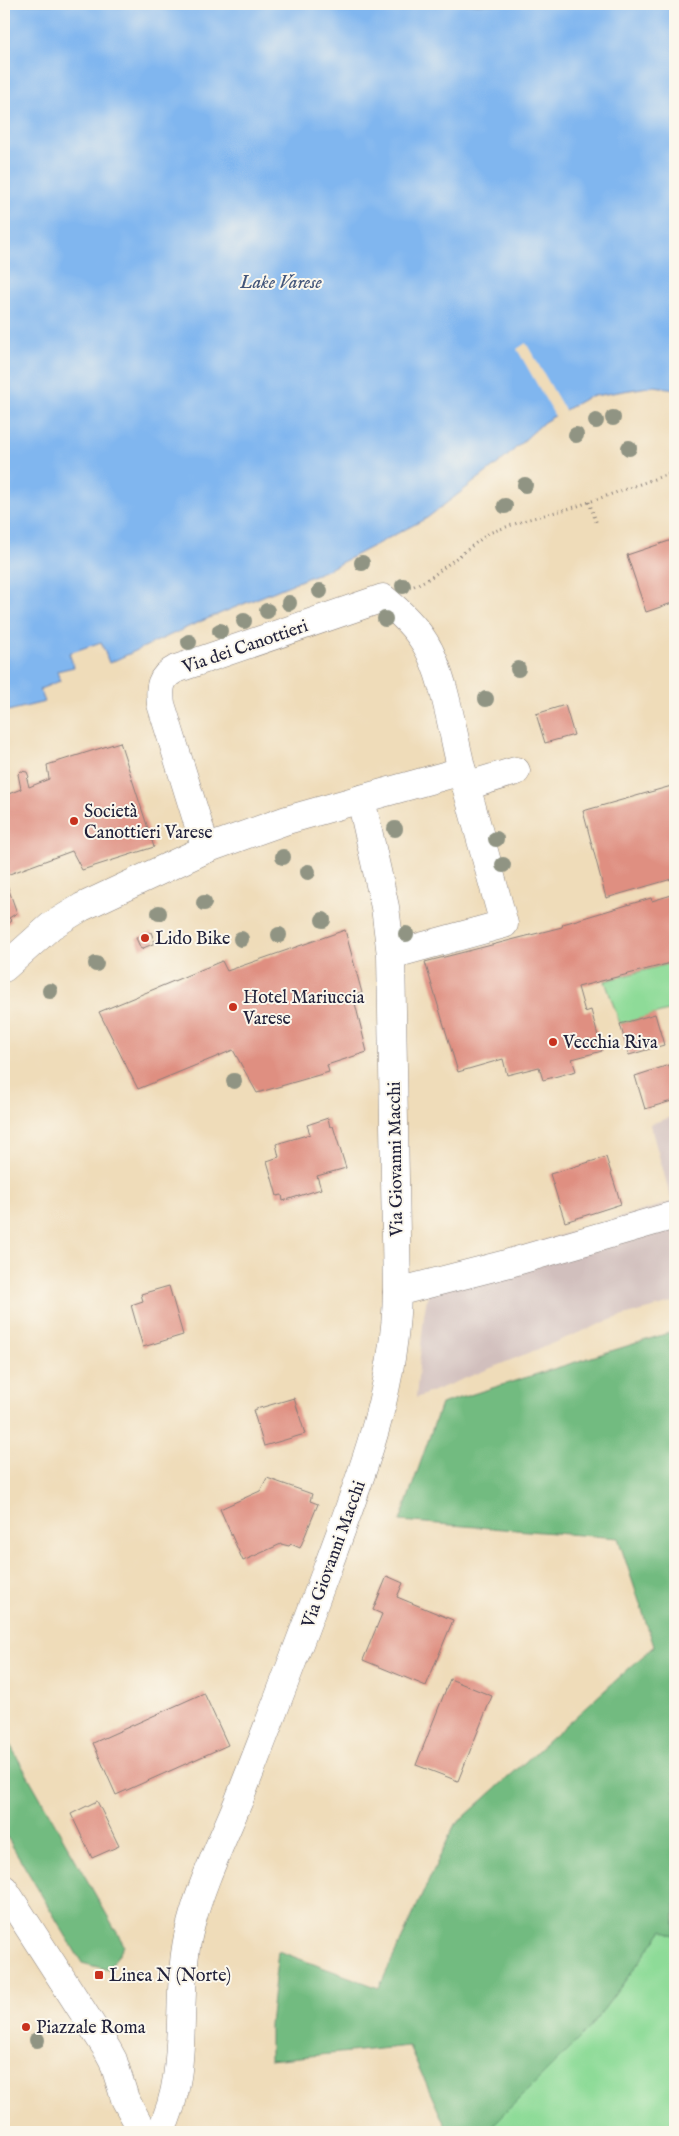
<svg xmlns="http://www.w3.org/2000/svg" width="679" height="2136" viewBox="0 0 679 2136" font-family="'IM FELL English',serif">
	<rect width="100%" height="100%" fill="#fbf7ec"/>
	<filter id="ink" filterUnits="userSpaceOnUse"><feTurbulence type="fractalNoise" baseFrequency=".02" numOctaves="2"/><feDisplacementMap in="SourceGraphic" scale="10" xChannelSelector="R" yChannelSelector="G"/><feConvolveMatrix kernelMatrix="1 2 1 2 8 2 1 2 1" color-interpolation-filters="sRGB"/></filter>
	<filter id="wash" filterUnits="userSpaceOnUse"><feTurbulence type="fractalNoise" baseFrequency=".0096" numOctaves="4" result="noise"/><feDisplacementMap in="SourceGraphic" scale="20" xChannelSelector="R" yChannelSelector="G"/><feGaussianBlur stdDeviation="1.12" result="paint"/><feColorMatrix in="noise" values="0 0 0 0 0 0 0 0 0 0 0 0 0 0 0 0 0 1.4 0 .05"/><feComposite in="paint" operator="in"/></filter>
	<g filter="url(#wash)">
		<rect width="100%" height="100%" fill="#efdcb9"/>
		<polygon fill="#d1bfbd" points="675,1116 675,1302 613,1319 416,1398 424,1315 431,1274 672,1202 650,1124"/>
		<g fill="#8edb98" stroke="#587e6a">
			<polygon points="675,962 675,1009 620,1024 605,981"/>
			<polygon points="663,1929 675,1936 675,2132 486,2132 589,2029"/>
		</g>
		<g fill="#72bb80" stroke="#4a6e5e">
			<polygon points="675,1331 675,1936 663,1930 589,2029 486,2132 448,2132 409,2046 270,2060 270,2025 278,1951 379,1988 454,1826 654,1646 618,1538 400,1521 441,1404"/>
			<polygon points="4,1734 124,1945 109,1970 82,1963 4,1832"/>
		</g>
		<polygon fill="#80b6ef" stroke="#516c95" points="4,4 675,4 675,389 654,386 588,397 544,422 504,459 427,518 329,569 197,623 109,663 101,642 69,653 74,667 57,671 60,681 40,689 45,702 4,712"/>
		<polygon fill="#efdcb9" points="526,343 566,412 556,418 517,349"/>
		<g id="blocks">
			<g fill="#df8f81">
				<polygon points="675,539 675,602 646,612 627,555"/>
				<polygon points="565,705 574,735 545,743 536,714"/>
				<polygon points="120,742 154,847 82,870 72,851 4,876 17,913 9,918 12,921 4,927 4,791 6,795 21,789 18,774 21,771 27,772 29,777 27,779 29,787 49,779 47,765"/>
				<polygon points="675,785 675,878 606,898 583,811"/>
				<polygon points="675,894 675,962 578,987 585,1012 591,1010 602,1051 572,1059 576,1071 543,1080 539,1067 507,1075 503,1059 458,1072 425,962 562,927 563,924 651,898 652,901"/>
				<polygon points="345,930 362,993 353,995 367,1052 327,1065 329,1072 257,1093 233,1050 138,1089 99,1012 222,961 227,971"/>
				<polygon points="151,932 155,943 141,949 136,938"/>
				<polygon points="655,1014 664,1045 629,1055 620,1024"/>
				<polygon points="669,1065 675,1085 675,1100 645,1109 635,1076"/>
				<polygon points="328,1118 330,1127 333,1126 346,1168 317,1176 321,1189 283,1201 282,1195 277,1196 267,1161 279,1157 276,1144 310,1134 307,1125"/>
				<polygon points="606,1157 621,1204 565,1222 550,1174"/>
				<polygon points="169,1286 183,1335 143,1347 131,1305 143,1301 141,1294"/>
				<polygon points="294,1398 305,1434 264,1446 253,1410"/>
				<polygon points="267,1478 312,1494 310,1501 318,1504 300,1548 291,1544 289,1546 281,1544 243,1561 220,1509 260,1491"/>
				<polygon points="387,1576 403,1583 397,1597 453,1620 426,1686 363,1660 382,1614 373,1610"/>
				<polygon points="450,1679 492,1696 458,1781 416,1765"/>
				<polygon points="204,1693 228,1745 116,1795 93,1743"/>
				<polygon points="97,1801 119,1846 92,1858 71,1814"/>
			</g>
		</g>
	</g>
	<g filter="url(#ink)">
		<use href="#blocks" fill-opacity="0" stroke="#887f7a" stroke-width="1"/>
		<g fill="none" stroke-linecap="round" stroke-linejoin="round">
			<defs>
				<g id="minor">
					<polyline points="466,786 516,771"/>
					<path d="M206 849 161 704C159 687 160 677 176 669L383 598C399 611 414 625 425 643 444 673 453 735 462 771"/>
					<polyline points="4,968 51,926 82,907 206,849 287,820 361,799"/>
					<polyline points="397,1292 506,1264 675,1215"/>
					<polyline points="4,1889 107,2049 113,2060 125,2099 143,2132"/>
					<path d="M160 2132C193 2070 172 1992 191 1924 202 1882 222 1841 239 1800 269 1724 298 1647 327 1569 361 1476 395 1393 397 1292L391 955 385 907 361 799 462 771 504 924 391 955"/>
				</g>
			</defs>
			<use href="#minor" stroke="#887f7a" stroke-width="29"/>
			<g stroke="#887f7a" stroke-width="3" stroke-dasharray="1 4" stroke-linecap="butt">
				<polyline points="589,502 597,524"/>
				<polyline points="414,586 430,578 489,533 529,519 575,507 674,472"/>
			</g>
			<use href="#minor" stroke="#fff" stroke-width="28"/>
		</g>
		<g fill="#909483">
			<circle cx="613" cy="418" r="8"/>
			<circle cx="596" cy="421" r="8"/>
			<circle cx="576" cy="435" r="8"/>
			<circle cx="629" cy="448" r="8"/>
			<circle cx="525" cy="485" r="8"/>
			<circle cx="505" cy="506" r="8"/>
			<circle cx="362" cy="563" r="8"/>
			<circle cx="403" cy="586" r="8"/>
			<circle cx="320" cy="591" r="8"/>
			<circle cx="289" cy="603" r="8"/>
			<circle cx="267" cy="611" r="8"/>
			<circle cx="385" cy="619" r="8"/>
			<circle cx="244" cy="621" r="8"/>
			<circle cx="220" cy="631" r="8"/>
			<circle cx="189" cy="642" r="8"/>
			<circle cx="518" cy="669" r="8"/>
			<circle cx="486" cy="699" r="8"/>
			<circle cx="395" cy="829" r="8"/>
			<circle cx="496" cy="839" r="8"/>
			<circle cx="283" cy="857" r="8"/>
			<circle cx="503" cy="865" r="8"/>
			<circle cx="308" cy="872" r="8"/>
			<circle cx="204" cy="903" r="8"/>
			<circle cx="159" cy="913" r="8"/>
			<circle cx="323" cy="920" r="8"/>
			<circle cx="406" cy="934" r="8"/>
			<circle cx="279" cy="935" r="8"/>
			<circle cx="241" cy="939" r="8"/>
			<circle cx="96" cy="964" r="8"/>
			<circle cx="50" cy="991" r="8"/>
			<circle cx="234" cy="1081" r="8"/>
			<circle cx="37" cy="2040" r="8"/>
		</g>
	</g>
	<g fill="#c8321e" stroke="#fbf7ec" stroke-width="2">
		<circle cx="74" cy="821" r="5"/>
		<circle cx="145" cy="938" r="5"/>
		<circle cx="233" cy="1007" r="5"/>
		<circle cx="553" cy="1042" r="5"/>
		<rect x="94" y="1970" width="10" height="10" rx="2.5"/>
		<circle cx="26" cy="2027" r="5"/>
	</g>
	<g text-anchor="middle" stroke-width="4" stroke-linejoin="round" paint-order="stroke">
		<g font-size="18" fill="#22223b" stroke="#fbf7ec">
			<text transform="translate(245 646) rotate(-19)" y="6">Via dei Canottieri</text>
			<text transform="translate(395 1159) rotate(-91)" y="6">Via Giovanni Macchi</text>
			<text transform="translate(333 1554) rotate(-70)" y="6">Via Giovanni Macchi</text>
		</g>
		<g font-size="18" fill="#22223b" stroke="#fbf7ec" text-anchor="start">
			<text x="84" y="817">Società<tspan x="84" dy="21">Canottieri Varese</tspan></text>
			<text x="155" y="944">Lido Bike</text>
			<text x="243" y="1003">Hotel Mariuccia<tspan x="243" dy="21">Varese</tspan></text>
			<text x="563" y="1048">Vecchia Riva</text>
			<text x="109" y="1981">Linea N (Norte)</text>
			<text x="36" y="2033">Piazzale Roma</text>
		</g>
		<g font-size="19" font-style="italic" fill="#43567a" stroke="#fbf7ec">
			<text x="281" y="288">Lake Varese</text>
		</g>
	</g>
	<rect width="679" height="2136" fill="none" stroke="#fbf7ec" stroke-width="20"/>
</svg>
